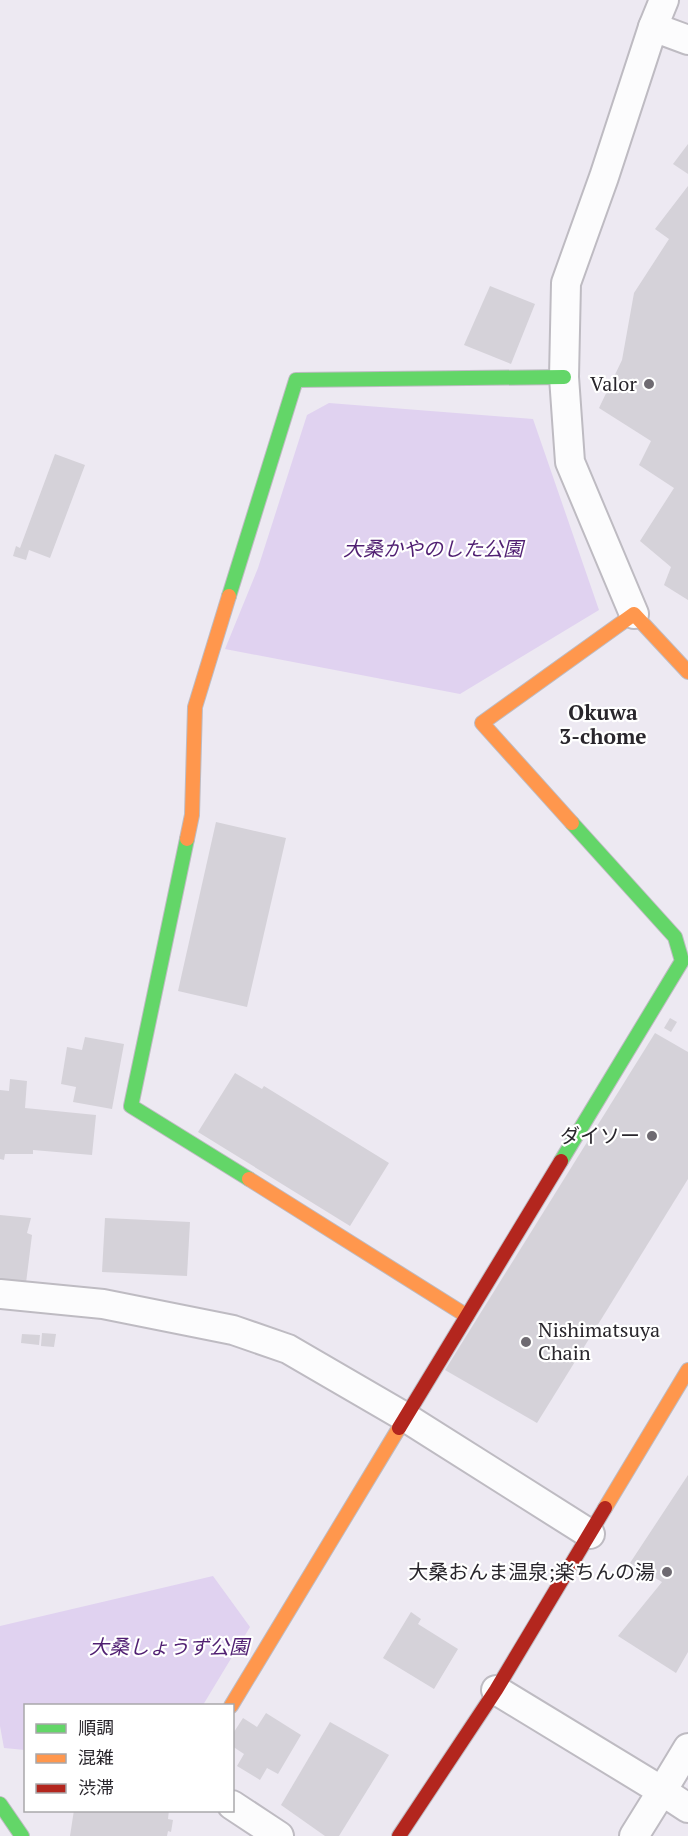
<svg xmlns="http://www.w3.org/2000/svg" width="688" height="1836" viewBox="0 0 688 1836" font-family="'PT Serif','Noto Sans JP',serif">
	<rect width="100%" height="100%" fill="#ede9f2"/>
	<g fill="#e0d2f0">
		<polygon points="329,403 533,419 599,610 460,694 225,649 258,568 307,415"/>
		<polygon points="213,1576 250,1627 203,1705 26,1706 25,1750 4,1748 0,1726 0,1626"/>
	</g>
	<g fill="#d5d2d9">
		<polygon points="688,144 688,174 673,164"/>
		<polygon points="688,186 688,600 664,585 671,567 640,541 674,488 639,465 651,441 599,408 622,360 634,293 669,239 655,229"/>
		<polygon points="490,286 535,304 511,364 464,345"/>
		<polygon points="55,454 85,465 50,558 29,550 26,560 13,556 16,546 20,548"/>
		<polygon points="216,822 286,838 247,1007 178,991"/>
		<polygon points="670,1018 677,1022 671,1032 664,1028"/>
		<polygon points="655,1033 688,1052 688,1179 537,1423 445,1370"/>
		<polygon points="85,1037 124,1044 112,1109 73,1102 76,1087 61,1084 67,1047 82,1050"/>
		<polygon points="235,1073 262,1089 264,1086 389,1163 350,1226 198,1132"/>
		<polygon points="10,1079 27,1081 25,1108 96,1115 92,1155 33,1150 33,1154 5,1154 4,1160 0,1159 0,1090 9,1091"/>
		<polygon points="0,1215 31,1218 27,1233 32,1235 26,1283 0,1281"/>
		<polygon points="105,1218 190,1222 187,1276 102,1272"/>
		<polygon points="42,1333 56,1334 54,1347 41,1346"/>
		<polygon points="22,1334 40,1335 39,1345 21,1343"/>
		<polygon points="688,1475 688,1652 676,1673 618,1636 662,1582 630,1563"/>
		<polygon points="411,1612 421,1619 418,1624 458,1649 434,1689 383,1658"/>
		<polygon points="266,1713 301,1735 278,1774 267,1768 260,1780 237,1766 244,1754 232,1746 232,1735 243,1718 257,1727"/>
		<polygon points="330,1722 389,1755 339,1836 325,1836 281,1805"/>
		<polygon points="74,1810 169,1810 168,1819 173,1820 171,1832 168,1831 167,1836 70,1836"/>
	</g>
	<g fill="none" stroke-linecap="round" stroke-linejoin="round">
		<defs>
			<g id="street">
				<polyline points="653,27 664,0"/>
				<polyline points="634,614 570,462 564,377 566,283 604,177 653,27 688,40"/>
				<polyline points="0,1294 103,1304 233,1330 288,1349 405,1417 590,1534"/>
				<polyline points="496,1690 662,1791 688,1748"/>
				<polyline points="232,1805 279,1836"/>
				<polyline points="634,1836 662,1791 688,1808"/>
			</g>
			<g id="fast">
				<polyline points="229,596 296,380 564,377"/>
				<polyline points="187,839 131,1106 249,1179"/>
				<polyline points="561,1161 682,961 675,937 572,823"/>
				<polyline points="0,1804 22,1836"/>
			</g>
			<g id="slow">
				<polyline points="572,823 482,723 634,614 688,672"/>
				<polyline points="187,839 192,815 195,707 229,596"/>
				<polyline points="249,1179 467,1316"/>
				<polyline points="605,1508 688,1370"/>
				<polyline points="231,1706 399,1428"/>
			</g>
			<g id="jam">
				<polyline points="399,1428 561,1161"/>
				<polyline points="399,1836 496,1690 605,1508"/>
			</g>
		</defs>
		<use href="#street" stroke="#bebbc2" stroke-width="32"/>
		<use href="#fast" stroke="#bebbc2" stroke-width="16"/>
		<use href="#slow" stroke="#bebbc2" stroke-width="16"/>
		<use href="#jam" stroke="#bebbc2" stroke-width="16"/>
		<use href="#street" stroke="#fcfcfd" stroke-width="28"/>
		<use href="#fast" stroke="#63d668" stroke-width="14"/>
		<use href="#slow" stroke="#ff974d" stroke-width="14"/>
		<use href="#jam" stroke="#b3261e" stroke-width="14"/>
	</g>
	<g fill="#6e6a71" stroke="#fff" stroke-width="2">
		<circle cx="649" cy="384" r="6"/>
		<circle cx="652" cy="1136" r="6"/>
		<circle cx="526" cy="1342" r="6"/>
		<circle cx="667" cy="1572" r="6"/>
	</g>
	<g text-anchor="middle" stroke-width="4.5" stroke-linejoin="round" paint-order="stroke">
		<g font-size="20" fill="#29262c" stroke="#fff" text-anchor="end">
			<text x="637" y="391">Valor</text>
			<text x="640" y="1143">ダイソー</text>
			<text x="538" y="1337" text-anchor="start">Nishimatsuya<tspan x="538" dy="23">Chain</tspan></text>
			<text x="655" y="1579">大桑おんま温泉;楽ちんの湯</text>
		</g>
		<g font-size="20" font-style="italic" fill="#501f72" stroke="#fff">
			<text x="433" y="556">大桑かやのした公園</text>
			<text x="169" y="1654">大桑しょうず公園</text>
		</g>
		<g font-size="21" font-weight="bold" fill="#29262c" stroke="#fff">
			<text x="603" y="720">Okuwa<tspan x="603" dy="24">3-chome</tspan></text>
		</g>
	</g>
	<rect x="24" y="1704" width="210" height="108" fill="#ffffff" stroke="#a9a8ab" stroke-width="1.5"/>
	<rect x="36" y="1724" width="30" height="9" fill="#63d668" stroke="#a9a8ab" stroke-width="1.5"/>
	<text x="78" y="1734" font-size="18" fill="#29262c">順調</text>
	<rect x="36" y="1754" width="30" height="9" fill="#ff974d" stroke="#a9a8ab" stroke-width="1.5"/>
	<text x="78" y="1764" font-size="18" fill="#29262c">混雑</text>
	<rect x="36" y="1784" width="30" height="9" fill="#b3261e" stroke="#a9a8ab" stroke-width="1.5"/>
	<text x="78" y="1794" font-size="18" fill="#29262c">渋滞</text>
</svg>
